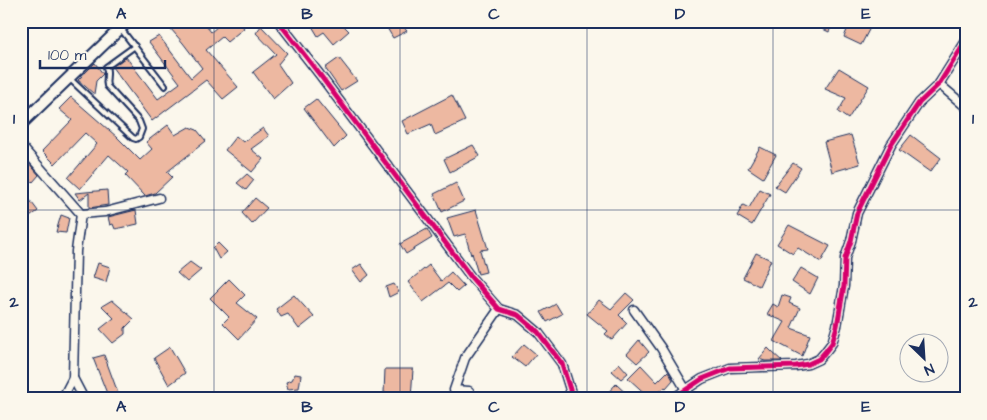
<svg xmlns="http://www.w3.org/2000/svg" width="987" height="420" viewBox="0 0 987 420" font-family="'Architects Daughter',sans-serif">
	<rect width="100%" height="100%" fill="#fbf7ec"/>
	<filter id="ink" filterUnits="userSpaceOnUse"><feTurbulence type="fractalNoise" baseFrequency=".02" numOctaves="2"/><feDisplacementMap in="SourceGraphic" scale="10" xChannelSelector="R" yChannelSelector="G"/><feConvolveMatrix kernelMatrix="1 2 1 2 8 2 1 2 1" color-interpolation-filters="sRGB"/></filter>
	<g filter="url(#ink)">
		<g fill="#edb8a1" stroke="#1b2f5e">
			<polygon points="164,21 202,21 211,32 224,21 239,21 244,28 227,42 222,37 206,50 238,87 223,99 206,80 152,121 112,67 126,57 158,99 180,83 149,42 159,36 191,78 202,68 183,43"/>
			<polygon points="309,21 339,21 349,31 334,44 324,32 318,36"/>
			<polygon points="383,21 398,21 407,31 393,38"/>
			<polygon points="806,21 865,21 872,24 861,45 844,37 847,30 833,22 829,32"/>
			<polygon points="261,26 287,53 278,64 291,83 273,99 253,72 276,54 256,33"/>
			<polygon points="339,58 357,81 341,91 325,68"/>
			<polygon points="95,63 103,74 96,81 94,94 78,80"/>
			<polygon points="839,68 869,86 848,119 838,112 846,98 825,89"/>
			<polygon points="452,95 465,121 435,135 431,124 408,134 402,121"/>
			<polygon points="71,97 117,137 140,160 152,149 146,142 168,125 175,135 189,127 197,130 206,141 167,172 172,177 155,193 145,196 125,175 128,172 109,155 80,189 68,178 97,144 85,133 55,164 42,151 72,120 59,109"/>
			<polygon points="316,99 346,136 334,148 304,108"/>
			<polygon points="263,128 269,136 251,149 263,159 252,172 225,150 236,136 243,142"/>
			<polygon points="851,135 860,164 832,172 824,142"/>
			<polygon points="911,135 941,158 930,172 899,150"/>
			<polygon points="473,145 480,156 450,172 444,159"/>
			<polygon points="760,147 776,155 763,178 748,168"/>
			<polygon points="28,162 39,175 33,182 21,170 21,168"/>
			<polygon points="793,163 801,168 785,192 775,186"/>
			<polygon points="247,174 254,180 246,190 237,183"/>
			<polygon points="456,183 464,201 442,212 434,194"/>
			<polygon points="760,189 770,194 752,225 737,216 743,205 749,208"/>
			<polygon points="107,190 108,205 89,208 89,193 80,200 75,193"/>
			<polygon points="255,198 267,208 252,224 242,213"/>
			<polygon points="29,199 38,211 27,219 21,210 21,204"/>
			<polygon points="136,210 138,224 115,229 113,224 110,225 108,217"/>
			<polygon points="476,210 488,249 480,250 486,272 478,274 472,253 471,255 465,234 454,237 447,218"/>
			<polygon points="61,215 69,218 66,233 56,232"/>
			<polygon points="789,225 830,246 821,262 798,248 793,254 777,244"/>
			<polygon points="427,229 432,238 406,254 400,244"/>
			<polygon points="218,243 227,252 219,259 213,248"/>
			<polygon points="756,253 771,260 759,286 743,278"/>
			<polygon points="190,262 201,270 187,282 177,273"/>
			<polygon points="98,263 110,267 106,282 93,278"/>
			<polygon points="361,264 369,275 361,282 352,270"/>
			<polygon points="429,265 441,281 451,272 464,286 457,292 448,283 423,302 408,282"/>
			<polygon points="801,268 818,278 810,294 792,282"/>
			<polygon points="229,279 245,295 237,303 257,319 239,339 223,323 229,317 210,298"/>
			<polygon points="394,284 399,292 389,297 386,287"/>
			<polygon points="626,293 634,300 619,315 627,323 612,340 605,334 608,331 587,314 599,300 611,309"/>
			<polygon points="294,295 314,317 299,329 288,314 281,317 276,309"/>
			<polygon points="782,295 791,298 789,303 800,308 791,328 810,335 802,356 774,341 785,322 767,314 773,304 778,307"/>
			<polygon points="112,300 134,319 125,328 125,334 113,343 100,329 114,318 102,306"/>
			<polygon points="556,304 562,314 547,322 541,312"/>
			<polygon points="639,340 649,352 637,363 627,354"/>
			<polygon points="524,344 536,354 525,367 512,357"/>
			<polygon points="170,347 185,373 169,385 154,358"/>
			<polygon points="768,348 772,352 782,361 765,361 759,359"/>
			<polygon points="104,355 118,393 108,396 93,358"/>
			<polygon points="619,363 628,373 621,379 612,371"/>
			<polygon points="641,365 657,382 668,371 673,380 666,388 665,387 651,399 628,378"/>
			<polygon points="385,369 413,369 411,399 386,399 386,393 384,393"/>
			<polygon points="295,374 301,375 299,388 288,389 286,382 292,380"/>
			<polygon points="616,384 632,399 602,399"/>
		</g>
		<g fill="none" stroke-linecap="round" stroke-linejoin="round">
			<defs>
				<g id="service">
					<polyline points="121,29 165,86"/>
					<path d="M69 78 133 138 136 139 139 137 142 129 139 121 107 86C105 79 109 74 106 67L135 46"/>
				</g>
				<g id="minor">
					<polyline points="278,21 320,75 471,277 499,309 518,315 538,332 562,364 573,399"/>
					<polyline points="939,84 966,107"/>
					<polyline points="21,146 81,214 76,251 73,378 62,399"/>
					<polyline points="81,214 105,212 159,198"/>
					<polyline points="634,310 661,348 686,390"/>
					<polyline points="73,378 84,399"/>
					<polyline points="467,399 469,391 454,390 465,358 499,309"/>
					<polyline points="672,399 702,379 730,368 796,366 808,364 819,359 825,352 832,343 837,326 844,286 845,258 851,241 857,213 891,145 919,103 939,84 966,41"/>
				</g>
				<polyline id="secondary" points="21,124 128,21"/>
			</defs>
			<use href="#service" stroke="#1b2f5e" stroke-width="8"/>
			<use href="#minor" stroke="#1b2f5e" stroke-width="11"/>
			<use href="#secondary" stroke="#1b2f5e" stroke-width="14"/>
			<use href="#service" stroke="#fbf7ec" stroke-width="4"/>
			<use href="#minor" stroke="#fbf7ec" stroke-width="8"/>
			<use href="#secondary" stroke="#fbf7ec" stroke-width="10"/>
			<defs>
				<g id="cycleway">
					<polyline points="278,21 320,75 471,277 499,309 518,315 538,332 562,364 573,399"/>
					<polyline points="672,399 702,379 730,368 796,366 808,364 819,359 825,352 832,343 837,326 844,286 845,258 851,241 857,213 891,145 919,103 939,84 966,41"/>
				</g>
			</defs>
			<use href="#cycleway" stroke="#fbf7ec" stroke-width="8"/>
			<use href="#cycleway" stroke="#d6006c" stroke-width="5"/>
		</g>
	</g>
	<path fill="none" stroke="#1b2f5e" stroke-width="1" stroke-opacity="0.55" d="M214 21V399M400 21V399M587 21V399M773 21V399M21 210H966"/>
	<rect width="987" height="420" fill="none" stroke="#fbf7ec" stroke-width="55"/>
	<g transform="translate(924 358) rotate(155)"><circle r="24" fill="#fbf7ec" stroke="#a1a7b3"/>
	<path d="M0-4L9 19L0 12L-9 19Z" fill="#1b2f5e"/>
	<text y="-8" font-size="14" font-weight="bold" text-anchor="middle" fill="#1b2f5e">N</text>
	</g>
	<path d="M40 60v8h125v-8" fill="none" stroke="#1b2f5e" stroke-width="2.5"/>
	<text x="48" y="60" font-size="15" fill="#1b2f5e" stroke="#fbf7ec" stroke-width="4" paint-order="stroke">100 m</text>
	<rect x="28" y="28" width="932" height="364" fill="none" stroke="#1b2f5e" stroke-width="2"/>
	<g font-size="16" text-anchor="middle" font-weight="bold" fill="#1b2f5e">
		<text x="121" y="19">A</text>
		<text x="307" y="19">B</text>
		<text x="494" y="19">C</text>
		<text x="680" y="19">D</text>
		<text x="866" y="19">E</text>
		<text x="14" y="124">1</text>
		<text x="973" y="124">1</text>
		<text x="14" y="307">2</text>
		<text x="973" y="307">2</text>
		<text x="121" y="412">A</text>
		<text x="307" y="412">B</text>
		<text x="494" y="412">C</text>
		<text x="680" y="412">D</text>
		<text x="866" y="412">E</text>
	</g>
</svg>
